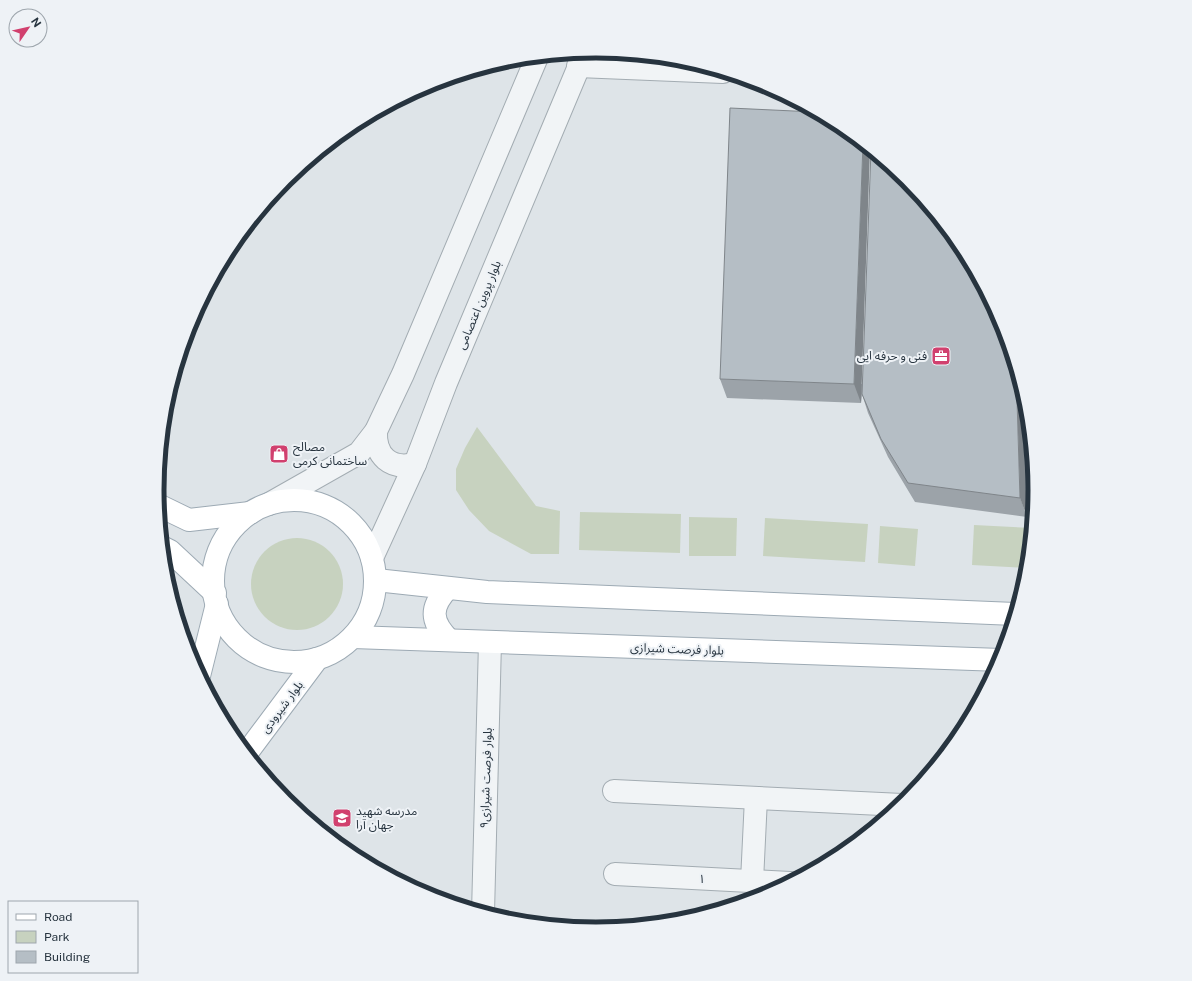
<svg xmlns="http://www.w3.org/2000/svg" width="1192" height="981" viewBox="0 0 1192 981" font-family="'Public Sans','Noto Sans Arabic',sans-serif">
	<rect width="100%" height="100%" fill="#dee4e8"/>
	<g fill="#c7d2bf">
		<polygon points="477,427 536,506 560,511 559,554 531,554 489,531 469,510 456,490 456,469 465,448"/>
		<polygon points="580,512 681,514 680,553 579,550"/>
		<polygon points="689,517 737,518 736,556 689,556"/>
		<polygon points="765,518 868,524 865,562 763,556"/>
		<polygon points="974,525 1032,528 1028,568 972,565"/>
		<polygon points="880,526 918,529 915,566 878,563"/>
		<circle cx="297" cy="584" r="46"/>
	</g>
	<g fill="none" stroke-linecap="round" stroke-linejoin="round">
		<defs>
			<g id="minor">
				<polyline points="578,66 723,72"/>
				<path d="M376 431C375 456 390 470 415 464"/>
				<polyline points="269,504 359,453 376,431 403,374 537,57"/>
				<polyline points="372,558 415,464 446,383 585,52"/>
				<polyline points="614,791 902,805"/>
				<polyline points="615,874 790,883"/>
				<polyline points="752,881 756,798"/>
				<polyline points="483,913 490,642"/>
			</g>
			<g id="major">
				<circle cx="294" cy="581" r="81"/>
				<polyline points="158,505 189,520 250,513"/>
				<polyline points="162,547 170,551 215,593"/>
				<polyline points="376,580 487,592 1015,614"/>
				<path d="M448 588C430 607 430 621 449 640"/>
				<polyline points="353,637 1001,660"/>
				<polyline points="199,676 217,604"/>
				<polyline points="246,754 317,659"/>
			</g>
		</defs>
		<use href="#minor" stroke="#a3acb2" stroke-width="24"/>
		<use href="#major" stroke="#9daab4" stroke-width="24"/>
		<use href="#minor" stroke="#f1f4f6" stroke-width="22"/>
		<use href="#major" stroke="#fff" stroke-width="22"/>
	</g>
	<polygon fill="#9ca3a9" points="907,180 1027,517 915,502 888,457 868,413 862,394 861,403 727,398 720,379 862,384"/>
	<g fill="#7f858a">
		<polygon points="863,144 870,150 861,403 854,384"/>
		<polygon points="1016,367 1022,390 1027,517 1020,498"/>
	</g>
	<g fill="#b5bec5" stroke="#7f858a">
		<polygon points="730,108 815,112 840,125 863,144 854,384 720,379"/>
		<polygon points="871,150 907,180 962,247 1002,323 1016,367 1020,498 908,483 881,439 862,394"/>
	</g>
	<defs>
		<symbol id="office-square" viewBox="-11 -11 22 22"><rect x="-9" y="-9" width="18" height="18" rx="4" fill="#d1406e" stroke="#eef2f6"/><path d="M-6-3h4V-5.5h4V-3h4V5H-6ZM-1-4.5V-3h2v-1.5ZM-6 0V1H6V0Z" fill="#fff"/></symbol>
		<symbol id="shop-square" viewBox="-11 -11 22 22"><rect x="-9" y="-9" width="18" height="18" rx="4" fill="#d1406e" stroke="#eef2f6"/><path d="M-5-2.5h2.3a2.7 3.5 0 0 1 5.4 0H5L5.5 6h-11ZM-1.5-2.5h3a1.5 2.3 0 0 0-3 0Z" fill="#fff"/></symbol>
		<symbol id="school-square" viewBox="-11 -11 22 22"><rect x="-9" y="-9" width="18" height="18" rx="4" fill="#d1406e" stroke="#eef2f6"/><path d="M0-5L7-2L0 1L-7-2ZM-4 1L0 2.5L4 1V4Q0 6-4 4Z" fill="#fff"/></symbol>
	</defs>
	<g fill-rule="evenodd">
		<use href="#office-square" x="930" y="345" width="22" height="22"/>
		<use href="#shop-square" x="268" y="443" width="22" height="22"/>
		<use href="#school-square" x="331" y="807" width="22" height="22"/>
	</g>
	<g text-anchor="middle" stroke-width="4" stroke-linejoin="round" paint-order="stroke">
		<g font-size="12" fill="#27343f" stroke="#eef2f6">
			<text transform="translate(479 305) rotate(-67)" y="4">بلوار پروین اعتصامی</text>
			<text transform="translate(677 649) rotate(2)" y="4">بلوار فرصت شیرازی</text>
			<text transform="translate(282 707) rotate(-53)" y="4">بلوار شیرودی</text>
			<text transform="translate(486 778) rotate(-88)" y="4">۹بلوار فرصت شیرازی</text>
			<text transform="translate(702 879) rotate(3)" y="4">۱</text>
		</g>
		<g font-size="12" fill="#27343f" stroke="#eef2f6" text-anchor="start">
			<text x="927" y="360" text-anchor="end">فنی و حرفه ایی</text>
			<text x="293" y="451">مصالح<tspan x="293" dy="14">ساختمانی کرمی</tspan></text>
			<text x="356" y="815">مدرسه شهید<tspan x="356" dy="14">جهان آرا</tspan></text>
		</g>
	</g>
	<path d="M0 0H1192V981H0ZM164 490a432 432 0 1 1 864 0a432 432 0 1 1-864 0Z" fill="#eef2f6" fill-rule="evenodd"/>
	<path fill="none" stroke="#27343f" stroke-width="5" d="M164 490a432 432 0 1 1 864 0a432 432 0 1 1-864 0Z"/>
	<rect x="8" y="901" width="130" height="72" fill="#eef2f6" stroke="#9ea6ad"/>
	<rect x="16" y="914" width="20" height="6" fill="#ffffff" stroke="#9ea6ad"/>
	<text x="44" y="921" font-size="12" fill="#27343f">Road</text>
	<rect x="16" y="931" width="20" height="12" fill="#c7d2bf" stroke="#9ea6ad"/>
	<text x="44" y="941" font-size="12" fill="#27343f">Park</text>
	<rect x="16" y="951" width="20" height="12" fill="#b5bec5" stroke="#9ea6ad"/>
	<text x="44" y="961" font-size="12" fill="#27343f">Building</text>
	<g transform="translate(28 28) rotate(56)"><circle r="19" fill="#eef2f6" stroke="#9ea6ad"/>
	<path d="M0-3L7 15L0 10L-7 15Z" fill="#d1406e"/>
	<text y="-6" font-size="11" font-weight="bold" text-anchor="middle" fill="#27343f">N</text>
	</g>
</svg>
